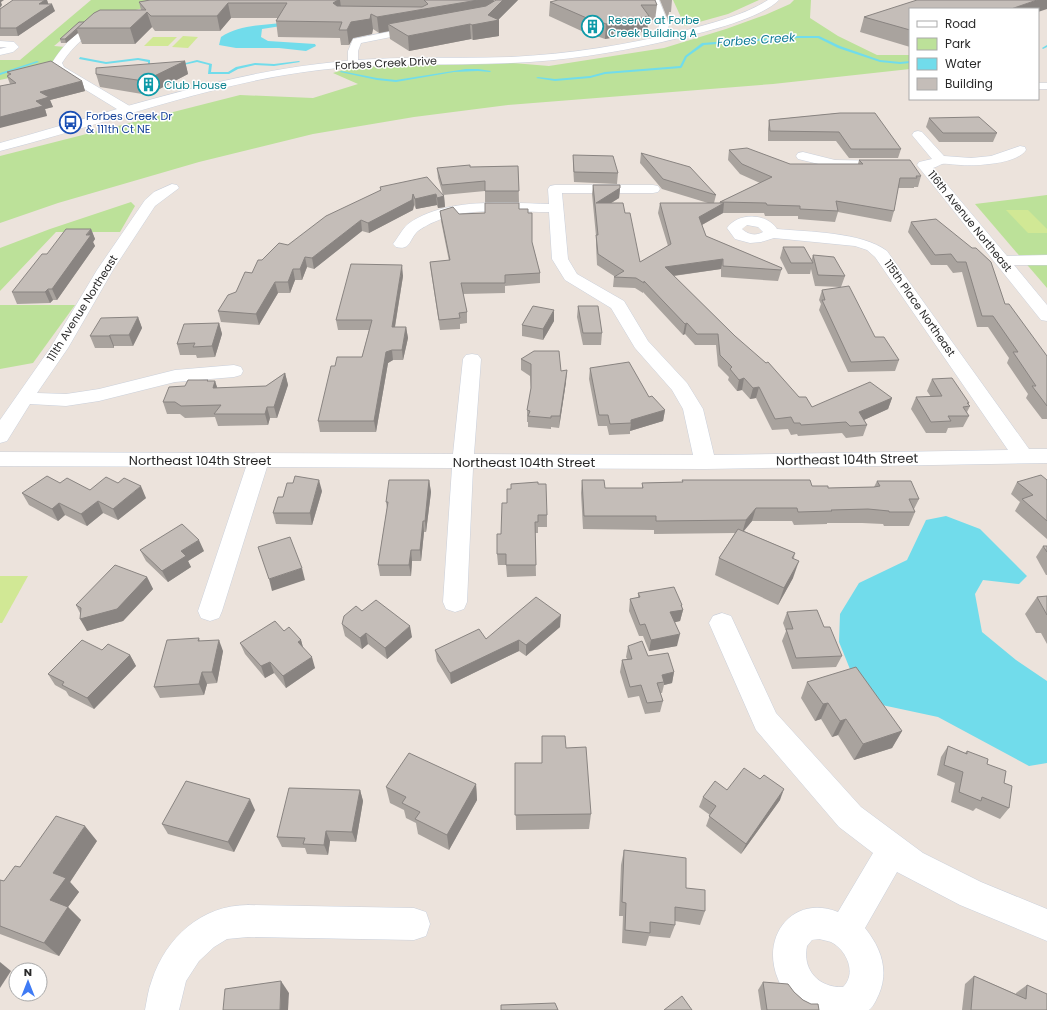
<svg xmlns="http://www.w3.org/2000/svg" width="1047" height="1010" viewBox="0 0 1047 1010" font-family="Poppins,sans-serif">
	<rect width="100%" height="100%" fill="#ece3dc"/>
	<g fill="#bce199">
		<polygon points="91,0 198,0 139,9 78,26 54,46 66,47 48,69 0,80 0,60 20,60"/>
		<polygon points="673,0 759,0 728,14 685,26"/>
		<polygon points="794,0 811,0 810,18 838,36 877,55 910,55 910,69 773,84 508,105 414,117 313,134 199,162 58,203 0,223 0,156 240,95 313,98 358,84 333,73 352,67 513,63 549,66 664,48 726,29 765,15 790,4"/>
		<polygon points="1047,195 1047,288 975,204"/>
		<polygon points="131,202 135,206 120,232 56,232 0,291 0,248 50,229"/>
		<polygon points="0,305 75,305 33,363 0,369"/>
	</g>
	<g fill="#d1e895">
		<polygon points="183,36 198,37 188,48 172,47"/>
		<polygon points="153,37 177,37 168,46 144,46"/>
		<polygon points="1006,210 1028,210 1047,229 1047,233 1028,233"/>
		<polygon points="0,576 28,576 2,623 0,623"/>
	</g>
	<g fill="#71dceb">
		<path d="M284 23 294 24 262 29 261 37 268 41 315 44 316 46 306 51 279 48H236L219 45 221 37C239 25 262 25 284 23Z"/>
		<polygon points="946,516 980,529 1027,576 1019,584 983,580 975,594 982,632 1016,660 1047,681 1047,763 1029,766 938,717 882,705 854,679 839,642 840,614 859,583 907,560 926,520"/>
	</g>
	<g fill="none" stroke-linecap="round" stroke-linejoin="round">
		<g fill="#71dceb" fill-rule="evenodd">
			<polygon points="798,36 819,36 840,46 880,60 900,62 910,61 910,63 900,64 880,62 838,48 818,38 798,38 704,45 687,57 682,67 681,68 605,74 590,78 555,81 536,78 538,77 555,79 590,76 605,72 680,66 685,56 702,43"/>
			<polygon points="1047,45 1047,47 1043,49 1042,48"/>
			<polygon points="80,57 106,62 138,58 150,60 150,67 153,68 152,69 148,68 148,62 138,60 106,64 79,59"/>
			<polygon points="197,60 212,64 211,72 228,72 236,67 255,63 274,64 299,61 300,62 274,66 255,65 238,69 229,74 208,74 209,65 197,62 179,66 178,65"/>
			<polygon points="37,61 39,62 0,75 0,73"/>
			<polygon points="466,69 478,69 491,71 490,72 478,71 454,72 396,82 377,80 340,72 341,71 377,78 396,80"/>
		</g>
		<defs>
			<g id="minor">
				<path d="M649 0H659L669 25 668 28 681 35 680 37C673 39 663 34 658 29L659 25Z"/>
				<path d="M105 17 110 20 108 22C90 32 73 45 62 63L64 67 133 108 135 111 133 114H125L55 71 52 63C63 45 83 23 105 17Z"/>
				<polygon points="418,26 421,27 423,29 421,31 361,43 358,51 358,63 353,66 348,63 348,51 353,39"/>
				<polygon points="0,41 14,42 19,47 13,52 0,55 0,49 7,47 0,47"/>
				<rect x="1038" y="83" width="9" height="6"/>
				<path d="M918 131 922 132 944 156 971 158 991 156 1020 146 1025 147 1026 150C1017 164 976 166 961 165 955 165 947 163 942 164 939 165 937 167 933 168L1007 256 1047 255V265H1014L1047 305V321L1041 320 917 165 919 162 932 159 912 135 914 132Z"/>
				<polygon points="803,152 835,160 887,161 892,162 894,165 892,168 887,169 835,168 798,159 796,156 798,153"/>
				<polygon points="172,184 177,185 179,188 155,206 113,270 68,348 37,393 66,394 99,389 175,370 234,365 241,367 243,371 241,375 234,377 175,382 99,401 66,406 30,404 7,441 0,443 0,420 51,347 97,270 145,200 154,192"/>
				<path d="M555 185H653L658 186 660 189 658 192 653 193H562L568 259 577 274 624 301 648 341 687 383 703 409 714 455 1008 450 875 257 867 250 855 246 774 238 761 242 750 243 735 239 727 228C738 212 767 213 777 229 809 232 862 232 887 251L1029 449H1047V463L705 469 473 468 467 602 464 609 455 612 446 609 443 602 452 468 267 467 222 611 219 618 210 621 201 618 198 611 246 467 0 466V452L453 454 463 359 466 355 472 354 478 355 481 359 474 454 693 455 683 409 672 390 635 348 611 308 565 280 552 259 549 212C512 212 468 206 434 222 429 224 422 228 418 231 409 239 411 251 396 247L393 244C398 238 402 229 408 224 445 197 506 203 549 204L548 189 550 186ZM747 225 758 227 763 232C756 236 748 235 742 229Z"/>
				<path d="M722 613 731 616 776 713 861 807 923 853 981 882 1047 909V941L960 905 897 872 865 928C881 948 889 970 879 994 876 1000 874 1006 869 1010 854 1010 838 1010 823 1010 817 1010 810 1010 805 1010 800 1009 796 1005 792 1002 785 995 781 987 778 979 760 936 793 894 838 912L873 853 839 827 756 730 709 623 713 616ZM819 939C823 940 828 941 831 942 847 950 857 974 843 987 819 988 802 970 807 946L812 940Z"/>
				<path d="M248 905 414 908 426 912 430 924 426 936 414 940 248 937 227 939 214 947 199 961 186 981 179 1010H145C147 1000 148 990 152 980 166 938 201 905 248 905Z"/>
			</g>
			<path id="tertiary" d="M768 0H779C758 21 692 35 662 42 613 53 562 61 511 63 447 66 383 62 319 70 210 83 106 124 0 151V143C105 114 210 77 318 64 382 55 447 59 511 57 569 54 627 45 683 31 711 23 743 16 768 0Z"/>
		</defs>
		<use href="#minor" stroke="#cad0db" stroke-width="1"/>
		<use href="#tertiary" stroke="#cad0db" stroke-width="1"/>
		<use href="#minor" fill="#fff" fill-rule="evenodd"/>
		<use href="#tertiary" fill="#fff" fill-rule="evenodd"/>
	</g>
	<g fill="#a9a39e">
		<polygon points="13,0 47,0 48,4 55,11 18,36 0,36 0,9"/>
		<polygon points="150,0 494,0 493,2 496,0 518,0 498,20 499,20 499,36 473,40 471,39 409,51 390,39 389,31 379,33 373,29 372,34 353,38 349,45 341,45 340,38 278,37 276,21 278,18 231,18 220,31 155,31 152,27 135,44 82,44 78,33 66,43 61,43 60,39 84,22 141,10 139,2"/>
		<polygon points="660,0 672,0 671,12 669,12 668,20"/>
		<polygon points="550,2 657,5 655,20 648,20 647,31 605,39 591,34 588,34 549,16"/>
		<polygon points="910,9 910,47 860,32 864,17"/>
		<polygon points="185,61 188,74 148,95 100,87 96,74"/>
		<polygon points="7,72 82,81 85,91 50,100 53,107 45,109 47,116 10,84 7,76 8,76"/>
		<polygon points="840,113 901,149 898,158 849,158 836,141 768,141 768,129 769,120"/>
		<polygon points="929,118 997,133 993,142 939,142 926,127"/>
		<polygon points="729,150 790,164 858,164 859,160 921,176 918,187 914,187 914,188 898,188 894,211 891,222 838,212 835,222 798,219 798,216 765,216 764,213 723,213 702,225 706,236 782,268 778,281 721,277 721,269 674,276 735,336 799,397 812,407 892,398 888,409 864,420 867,425 863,436 846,438 842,433 798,436 797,434 791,435 788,429 772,430 756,398 750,399 742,390 737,391 728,380 729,377 718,366 716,345 695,345 685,334 683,335 643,292 643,293 635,288 613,287 614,277 614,276 597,265 596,245 596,236 592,194 593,185 620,188 619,198 611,203 625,213 640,262 668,246 658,213 660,203 708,203 662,189 640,163 641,153 716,195 714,203 719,203 720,202 760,183 740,174 728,160"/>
		<polygon points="573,155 618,173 617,184 574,182 573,165"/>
		<polygon points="518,166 519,202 485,202 485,191 443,195 438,178 437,168"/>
		<polygon points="381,190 444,196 445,207 438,208 437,205 416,209 414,205 413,210 369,233 362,231 314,269 307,267 302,280 295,280 290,293 278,293 259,325 221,322 218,311 236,292 252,273 262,260"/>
		<polygon points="519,209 528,213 532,242 540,273 540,283 505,286 505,293 463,294 467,312 467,323 460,324 460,329 440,330 431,272 430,262 449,261 441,221 440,211 459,214 485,213"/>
		<polygon points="936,219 1047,356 1047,419 1042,419 1026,398 1028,394 1007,363 1009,358 988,327 977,327 962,272 953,273 947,265 931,265 908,232 911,222"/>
		<polygon points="91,229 95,239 93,242 95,246 57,300 53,300 50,303 17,304 12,292 47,254"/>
		<polygon points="783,247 811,261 813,255 845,276 841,287 815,286 811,269 810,274 788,274 780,258"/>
		<polygon points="403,276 395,327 406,327 408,338 403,360 393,360 388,363 376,432 320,432 318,421 335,366 362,357 369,330 338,330 336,320"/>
		<polygon points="822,290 875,337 899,360 895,371 848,372 819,310 821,304 819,300"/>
		<polygon points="578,306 602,333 601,345 583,345 577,317"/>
		<polygon points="138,317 142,328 133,346 114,346 114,348 95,348 90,336"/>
		<polygon points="554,321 543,340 522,336 522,325"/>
		<polygon points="219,323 222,334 215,357 197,358 196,355 180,355 177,344"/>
		<polygon points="521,359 561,371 566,382 559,428 551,427 551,429 528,427 528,422 527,422 527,410 531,390 530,376 521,370"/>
		<polygon points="590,368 649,397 665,410 663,421 630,431 630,434 609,435 607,426 598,426 589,379"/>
		<polygon points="285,373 288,385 277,418 270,418 268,425 218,426 215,417 185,418 180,414 167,414 163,402 185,386 208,381 215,381 217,388 266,386"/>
		<polygon points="932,379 969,403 968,405 970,406 967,412 969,416 963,427 948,428 946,433 926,433 911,409 916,397 931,397 927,391"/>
		<polygon points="429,480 431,492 426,532 424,532 421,561 412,561 411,576 380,576 378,565 387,508 386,502"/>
		<polygon points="582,480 605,488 642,488 642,483 682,482 682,480 812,486 828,488 874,487 877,481 919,499 914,509 915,512 909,526 884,526 883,524 862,523 827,523 827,524 794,525 792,521 752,521 744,531 795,553 794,558 793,578 778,605 715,575 719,558 735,533 654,534 654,530 583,529 581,493"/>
		<polygon points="1047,480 1047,539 1015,511 1020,502 1011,494 1017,482"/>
		<polygon points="60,483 90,490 146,498 118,520 103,513 87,526 65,515 58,521 29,505 22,493"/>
		<polygon points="538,484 547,515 547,527 538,527 538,533 535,533 536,576 507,577 506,565 498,565 497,554 507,503 511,489"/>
		<polygon points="322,491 312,525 276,524 273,513"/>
		<polygon points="1043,546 1047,546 1047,575 1046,575 1036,557"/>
		<polygon points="140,550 204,551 188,561 191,567 168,582 146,561"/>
		<polygon points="147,577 153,589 123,621 87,631 80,613 76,605"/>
		<polygon points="638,593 682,608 683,610 680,621 674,622 677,646 649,651 643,636 639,636 629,611 630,599 638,598"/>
		<polygon points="1047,596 1047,644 1041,633 1036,633 1025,614 1037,597"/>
		<polygon points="362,611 412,637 387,659 368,644 362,649 345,636 342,624"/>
		<polygon points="787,612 824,627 842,656 836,667 792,669 782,641 786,631 783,623"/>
		<polygon points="560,627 526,656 519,651 451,684 437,661 435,650 486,639"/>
		<polygon points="284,631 301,640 303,648 315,668 286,688 274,673 265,678 245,654 240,643"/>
		<polygon points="199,638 200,641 223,651 217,683 207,684 204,695 160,698 154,687"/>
		<polygon points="628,646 648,656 674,672 672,683 664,685 662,693 660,693 663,701 660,712 645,714 639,696 628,698 620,672 622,660 627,659 626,657"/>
		<polygon points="102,650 130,655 136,666 94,709 69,696 66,691 55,685 48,674"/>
		<polygon points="807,682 902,731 892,748 854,760 838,735 832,737 821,719 815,721 801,698"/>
		<polygon points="542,736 566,748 591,814 589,829 516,830 515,763 542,763"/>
		<polygon points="948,746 965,753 967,751 987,764 1004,783 1009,808 1000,819 976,808 973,811 951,802 955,783 937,775 941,757"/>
		<polygon points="760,779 780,800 741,854 706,826 710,815 699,807 703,797 727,790"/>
		<polygon points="476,784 477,800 449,850 418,834 416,823 406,818 404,810 390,803 386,787"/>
		<polygon points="360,790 363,801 356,842 330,841 328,855 307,854 305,848 282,847 277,837"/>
		<polygon points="255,810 234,852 168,834 162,824"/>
		<polygon points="97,841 70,882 79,892 68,907 81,920 59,956 0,934 0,880 4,881 20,867"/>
		<polygon points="624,850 686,888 705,911 700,925 675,921 675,925 670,938 649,936 646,946 622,943 623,916 619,916 621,865"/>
		<polygon points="974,976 1016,994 1016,993 1027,985 1047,1010 962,1010 965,984"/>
		<polygon points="763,982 794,992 803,1000 819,1010 761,1010 758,990"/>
	</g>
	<g fill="#898481">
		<polygon points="0,0 4,0 1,2 2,5 0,8"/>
		<polygon points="45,0 47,0 49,6 52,4 55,11 18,36 16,28 39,4"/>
		<polygon points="338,0 340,0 342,14 333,3"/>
		<polygon points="478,0 494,0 489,8 388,24 389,31 379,33 377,17"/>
		<polygon points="503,0 518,0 498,20 499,20 499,36 473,40 472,25 488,15"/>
		<polygon points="1037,0 1047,0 1047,9 1038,12 1038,9 1011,9"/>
		<polygon points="228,3 231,18 220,31 217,16"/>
		<polygon points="147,12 152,27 135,44 130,28"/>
		<polygon points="371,14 373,29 372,34 353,38 349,45 347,30 351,22"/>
		<polygon points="649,16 647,31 605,39 606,24"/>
		<polygon points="592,18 591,34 588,34 589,19"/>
		<polygon points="470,24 471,39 409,51 408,36"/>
		<polygon points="77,29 78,33 66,43 65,39"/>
		<polygon points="185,61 188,74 148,95 144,81"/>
		<polygon points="82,81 85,91 50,100 53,107 45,109 47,116 0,128 0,117 40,92"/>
		<polygon points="620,188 619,198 595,213 596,203"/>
		<polygon points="413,194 414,205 413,210 369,233 368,223"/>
		<polygon points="436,194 437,205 416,209 415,199"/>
		<polygon points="444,196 445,207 438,208 437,198"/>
		<polygon points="724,203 723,213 698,227 699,217"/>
		<polygon points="361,220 362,231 314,269 312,258"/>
		<polygon points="91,229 95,239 93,242 95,246 57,300 52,289"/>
		<polygon points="305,257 307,267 302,280 300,269"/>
		<polygon points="723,259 721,269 664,277 665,267"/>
		<polygon points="402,265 403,276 393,338 392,327"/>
		<polygon points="293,269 295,280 290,293 288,282"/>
		<polygon points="275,282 278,293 259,325 256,314"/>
		<polygon points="48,289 53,300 50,303 45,292"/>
		<polygon points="554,310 554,321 543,340 543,329"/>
		<polygon points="138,317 142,328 133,346 129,335"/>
		<polygon points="219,323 222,334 215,357 212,346"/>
		<polygon points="687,323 685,334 683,335 685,324"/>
		<polygon points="406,327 408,338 403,360 402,350"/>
		<polygon points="110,335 114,346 114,348 109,336"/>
		<polygon points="392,350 393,360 388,363 376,432 374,421 386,352"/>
		<polygon points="567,370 566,382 559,428 560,416"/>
		<polygon points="285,373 288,385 277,418 274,407"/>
		<polygon points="744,378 742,390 737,391 739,380"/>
		<polygon points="215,381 219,393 213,388"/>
		<polygon points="759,387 756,398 750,399 753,388"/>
		<polygon points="892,398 888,409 855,424 859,412"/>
		<polygon points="267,407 270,418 268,425 265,414"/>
		<polygon points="665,410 663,421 630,431 631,423 631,420"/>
		<polygon points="319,480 322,491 312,525 310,513"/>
		<polygon points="429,480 431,492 426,532 425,521"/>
		<polygon points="141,486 146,498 118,520 113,509"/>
		<polygon points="98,501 103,513 87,526 81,514"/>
		<polygon points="59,503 65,515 58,521 52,509"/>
		<polygon points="756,508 752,521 742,533 746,520"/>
		<polygon points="423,521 424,532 421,561 420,550"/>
		<polygon points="199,540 204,551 188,561 191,567 168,582 162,571 181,551"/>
		<polygon points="411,550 412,561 411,576 409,565"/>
		<polygon points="799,561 793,578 778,605 784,588"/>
		<polygon points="302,568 305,580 272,591 269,579"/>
		<polygon points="147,577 153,589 123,621 87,631 80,619"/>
		<polygon points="681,605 682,605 681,610 683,610 680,621 668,624 670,612"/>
		<polygon points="561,615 560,627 526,656 526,645"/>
		<polygon points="410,626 412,637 387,659 385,648"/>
		<polygon points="366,633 368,644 362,649 360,638"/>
		<polygon points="680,634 677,646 649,651 651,640"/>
		<polygon points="219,640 223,651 217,683 212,672"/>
		<polygon points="301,640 304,651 298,642"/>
		<polygon points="519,640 519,651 451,684 450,673"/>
		<polygon points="130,655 136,666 94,709 87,698"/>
		<polygon points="312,657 315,668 286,688 283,676"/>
		<polygon points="270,662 274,673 265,678 261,666"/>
		<polygon points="202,672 207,684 204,695 199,684"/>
		<polygon points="674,672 672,683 664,685 664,682 662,675"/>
		<polygon points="828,703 821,719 815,721 823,704"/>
		<polygon points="846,719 838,735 832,737 840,721"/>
		<polygon points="902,731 892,748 854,760 863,744"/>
		<polygon points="476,784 477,800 449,850 447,835"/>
		<polygon points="784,789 780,800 741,854 746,844"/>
		<polygon points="360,790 363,801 356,842 352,832"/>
		<polygon points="250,799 255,810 234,852 228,842"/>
		<polygon points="85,826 97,841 70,882 79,892 68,907 81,920 59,956 44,943 53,873"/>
		<polygon points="326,831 330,841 328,855 324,845"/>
		<polygon points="0,962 11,971 0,988"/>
		<polygon points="281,981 289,993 288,1010 280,1010"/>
	</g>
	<g fill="#c4bdb8" stroke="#898481">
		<polygon points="13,0 45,0 39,4 52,4 16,28 0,28 0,9"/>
		<polygon points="150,0 338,0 333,3 337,6 422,7 428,4 424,0 478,0 377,17 371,14 370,19 351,22 347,30 339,30 342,22 276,21 287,3 228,3 217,16 151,16 147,12 130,28 77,28 94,13 100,10 146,10 139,2"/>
		<polygon points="496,0 503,0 488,15 499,20 472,25 470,24 408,36 388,24 486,6"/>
		<polygon points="558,0 655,0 657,5 641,5 649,16 606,24 592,18 589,19 550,2"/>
		<polygon points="917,0 1037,0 1011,9 910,9 910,30 864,17"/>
		<polygon points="79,22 84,22 65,39 60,39"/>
		<polygon points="51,61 82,81 40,92 49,97 36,101 43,106 0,117 0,86 16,83 7,76 11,74 7,72"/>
		<polygon points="185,61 144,81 96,74 96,68"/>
		<polygon points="840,113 875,113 901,149 851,149 839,132 770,131 769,120"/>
		<polygon points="979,117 997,133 943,133 929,118"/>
		<polygon points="747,148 790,164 863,164 859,160 910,160 921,176 916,176 917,178 900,178 894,211 836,201 838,211 800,209 800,206 767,205 766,203 720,202 772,177 742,164 729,150"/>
		<polygon points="641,153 690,167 716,195 663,179"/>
		<polygon points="573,155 613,156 618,173 574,172"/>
		<polygon points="470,165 470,167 518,166 519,191 485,191 485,181 442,185 437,168"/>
		<polygon points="427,177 444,196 437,198 436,194 415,199 413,194 412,200 368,223 361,220 312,258 305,257 300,269 293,269 288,282 275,282 256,314 218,311 228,295 236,292 245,272 252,273 258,260 262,260 279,243 288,245 326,216 381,190 380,187"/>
		<polygon points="593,185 620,185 620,188 596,203 623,203 625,213 630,213 640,262 671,244 660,203 724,203 699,217 706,236 782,268 781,270 723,266 723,259 665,267 735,336 766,363 768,362 799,397 806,397 812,407 870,382 892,398 859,412 867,425 850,426 846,422 801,425 800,423 794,423 791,417 775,419 759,387 753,388 744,378 739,380 730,369 732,367 720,355 718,334 697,334 687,323 685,324 644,281 644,283 636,278 614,277 624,271 598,254 596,235 598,235"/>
		<polygon points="485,203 519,203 519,209 528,209 528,213 532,213 532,242 540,273 505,275 505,283 461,283 467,312 459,313 460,318 439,320 430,262 450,260 440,211 453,207 459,214 485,213"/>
		<polygon points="936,219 972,248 976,248 991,262 1005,304 1009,304 1047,356 1047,406 1032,386 1036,386 1013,352 1018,352 993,316 982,316 966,262 957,262 951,254 935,255 911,222"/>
		<polygon points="66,229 91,229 86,235 91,235 52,289 48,289 45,292 12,292 42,254 47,254"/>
		<polygon points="783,247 804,247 813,263 791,263"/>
		<polygon points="813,255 834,257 845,276 818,275"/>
		<polygon points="351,264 402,265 392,327 406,327 402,350 392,350 386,352 374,421 318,421 331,366 335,366 337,357 362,357 372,320 336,320"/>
		<polygon points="849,286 875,337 884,337 899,360 851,362 822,300 825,300 822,290"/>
		<polygon points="533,306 554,310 543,329 522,325"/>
		<polygon points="578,306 598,306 602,333 583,333"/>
		<polygon points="138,317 129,335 110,335 109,336 90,336 101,318"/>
		<polygon points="219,323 212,346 193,347 195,343 177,344 184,324"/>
		<polygon points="534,351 559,351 561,371 567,370 560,416 551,416 551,418 528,416 530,411 527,410 531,388 531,364 521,359"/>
		<polygon points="629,362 649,397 652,396 665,410 631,420 631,423 610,424 608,415 599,415 590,368"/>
		<polygon points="285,373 274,407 267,407 265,414 214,414 221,405 181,406 175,402 163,402 169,387 185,386 188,380 208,380 207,381 215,381 213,388 266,386"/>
		<polygon points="952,378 969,403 967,403 970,406 963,407 969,416 948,416 951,421 931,422 916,397 942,396 932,379"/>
		<polygon points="1041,475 1047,480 1047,521 1022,499 1033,495 1017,482"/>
		<polygon points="47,476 60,483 67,478 90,490 106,477 118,483 124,478 141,486 113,509 98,501 81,514 59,503 52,509 22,493"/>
		<polygon points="295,476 319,480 310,513 273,513 278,497 283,497 287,483 293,483"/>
		<polygon points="389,480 429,480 425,521 423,521 420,550 411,550 409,565 378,565 388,502 386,502"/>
		<polygon points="582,480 604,480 605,488 643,488 642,483 683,482 682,480 810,480 812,486 828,486 828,488 874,487 880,486 877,481 911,481 919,499 909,499 915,512 889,512 889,511 868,509 831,510 832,511 798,512 797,508 756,508 746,520 656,521 656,516 584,516"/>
		<polygon points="538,482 538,484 546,484 547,515 538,515 538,522 535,522 536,565 506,565 506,554 497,554 497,534 501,534 502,503 507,503 507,489 511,489 511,484"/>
		<polygon points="182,524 199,540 181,551 186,556 162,571 140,550"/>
		<polygon points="738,529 795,553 792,558 799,561 784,588 719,558"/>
		<polygon points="290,537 302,568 269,579 258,547"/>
		<polygon points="1043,546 1047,546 1047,552"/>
		<polygon points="115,565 147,577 117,609 80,619 81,608 76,605"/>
		<polygon points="674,587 682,605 681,605 683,610 670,612 680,634 651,640 645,624 640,625 630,599 640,597 638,593"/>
		<polygon points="1047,596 1047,615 1037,597"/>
		<polygon points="536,597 561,615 526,645 519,640 450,673 435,650 479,629 486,639"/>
		<polygon points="376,600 410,626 385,648 366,633 360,638 342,624 344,616 356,606 362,611"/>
		<polygon points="817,610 824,627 830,627 842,656 796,658 786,629 793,629 787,612"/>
		<polygon points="275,621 284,631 289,627 301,640 298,642 312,657 283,676 270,662 261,666 240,643"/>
		<polygon points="199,638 198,641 219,640 212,672 202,672 199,684 154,687 167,640"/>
		<polygon points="82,640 102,650 108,644 130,655 87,698 62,685 64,682 48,674"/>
		<polygon points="642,641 648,656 668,653 674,672 662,675 664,682 657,683 663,701 647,703 641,685 630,687 622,660 632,659 628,646"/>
		<polygon points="856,667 902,731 863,744 846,719 840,721 828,703 823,704 807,682"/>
		<polygon points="542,736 565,736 566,748 586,747 591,814 515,815 515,763 542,763"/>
		<polygon points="948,746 967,754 967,751 988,759 987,764 1006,771 1004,783 1012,786 1009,808 982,797 981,801 959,792 963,772 944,765"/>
		<polygon points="409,753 476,784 447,835 415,819 420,812 402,803 406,797 386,787"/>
		<polygon points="744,768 760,779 764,775 784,789 746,844 709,816 716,806 703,797 715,781 727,790"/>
		<polygon points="186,781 250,799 228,842 162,824"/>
		<polygon points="289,788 360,790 352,832 326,831 324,845 303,844 305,838 277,837"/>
		<polygon points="56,816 85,826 53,873 66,878 50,900 68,907 44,943 0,926 0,880 4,881 15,866 20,867"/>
		<polygon points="624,850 686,858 686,888 705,890 705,911 675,907 675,925 650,922 650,933 625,930 626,903 622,902"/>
		<polygon points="974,976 1026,999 1027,985 1047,994 1047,1010 971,1010"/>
		<polygon points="281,981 280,1010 223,1010 225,989"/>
		<polygon points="763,982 788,984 794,992 803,1000 811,1004 818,1004 819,1010 767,1010"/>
		<polygon points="682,996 692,1010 664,1010"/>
		<polygon points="555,1003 558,1010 501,1010 501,1005"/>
	</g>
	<defs>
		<symbol id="building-ring" viewBox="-11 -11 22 22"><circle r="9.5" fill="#fff" stroke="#0f9aa8" stroke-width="1.5"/><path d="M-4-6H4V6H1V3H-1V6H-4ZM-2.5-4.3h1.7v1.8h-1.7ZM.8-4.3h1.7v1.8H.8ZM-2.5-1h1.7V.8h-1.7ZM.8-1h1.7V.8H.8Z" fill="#0f9aa8"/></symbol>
		<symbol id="bus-ring" viewBox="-11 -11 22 22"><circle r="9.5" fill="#fff" stroke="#1a4fb4" stroke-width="1.5"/><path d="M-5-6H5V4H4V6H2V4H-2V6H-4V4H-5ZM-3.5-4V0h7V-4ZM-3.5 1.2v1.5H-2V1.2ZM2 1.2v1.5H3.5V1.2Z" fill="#1a4fb4"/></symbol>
	</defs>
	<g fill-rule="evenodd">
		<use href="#building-ring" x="580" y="14" width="25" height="25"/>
		<use href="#building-ring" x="136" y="72" width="25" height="25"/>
		<use href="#bus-ring" x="58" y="110" width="25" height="25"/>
	</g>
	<g text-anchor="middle" stroke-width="3" stroke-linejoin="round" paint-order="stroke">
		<g font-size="11" fill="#0d838f" stroke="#fff" text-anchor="start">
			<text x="608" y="24">Reserve at Forbe<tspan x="608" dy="13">Creek Building A</tspan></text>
			<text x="164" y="89">Club House</text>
		</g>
		<g font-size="11" fill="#2a2a2a" stroke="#fff">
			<text transform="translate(386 63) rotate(-3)" y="4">Forbes Creek Drive</text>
			<text transform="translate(970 221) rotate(51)" y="4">116th Avenue Northeast</text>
			<text transform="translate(82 308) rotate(-58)" y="4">111th Avenue Northeast</text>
			<text transform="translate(920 308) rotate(55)" y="4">115th Place Northeast</text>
		</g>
		<g font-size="11" fill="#164399" stroke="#fff" text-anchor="start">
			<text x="86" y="120">Forbes Creek Dr<tspan x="86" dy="13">&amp; 111th Ct NE</tspan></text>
		</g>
		<g font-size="12" font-style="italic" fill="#107c97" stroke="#fff">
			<text transform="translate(756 40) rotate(-4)" y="4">Forbes Creek</text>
		</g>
		<g font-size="13" fill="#2a2a2a" stroke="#fff">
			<text transform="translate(847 459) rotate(-1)" y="5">Northeast 104th Street</text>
			<text x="200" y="465">Northeast 104th Street</text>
			<text x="524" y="467">Northeast 104th Street</text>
		</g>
	</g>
	<rect x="909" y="8" width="130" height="92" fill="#ffffff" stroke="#aaaaaa"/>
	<rect x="917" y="21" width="20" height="6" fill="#ffffff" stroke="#aaaaaa"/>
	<text x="945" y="28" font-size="12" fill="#2a2a2a">Road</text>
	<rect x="917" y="38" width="20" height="12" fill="#bce199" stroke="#aaaaaa"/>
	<text x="945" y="48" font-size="12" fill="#2a2a2a">Park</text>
	<rect x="917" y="58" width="20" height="12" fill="#71dceb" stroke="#aaaaaa"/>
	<text x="945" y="68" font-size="12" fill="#2a2a2a">Water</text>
	<rect x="917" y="78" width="20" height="12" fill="#c4bdb8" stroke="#aaaaaa"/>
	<text x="945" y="88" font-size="12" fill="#2a2a2a">Building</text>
	<g transform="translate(28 982)"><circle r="19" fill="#ffffff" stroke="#aaaaaa"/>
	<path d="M0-3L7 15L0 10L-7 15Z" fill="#3f7bf5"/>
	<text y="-6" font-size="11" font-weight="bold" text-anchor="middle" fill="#2a2a2a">N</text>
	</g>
</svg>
